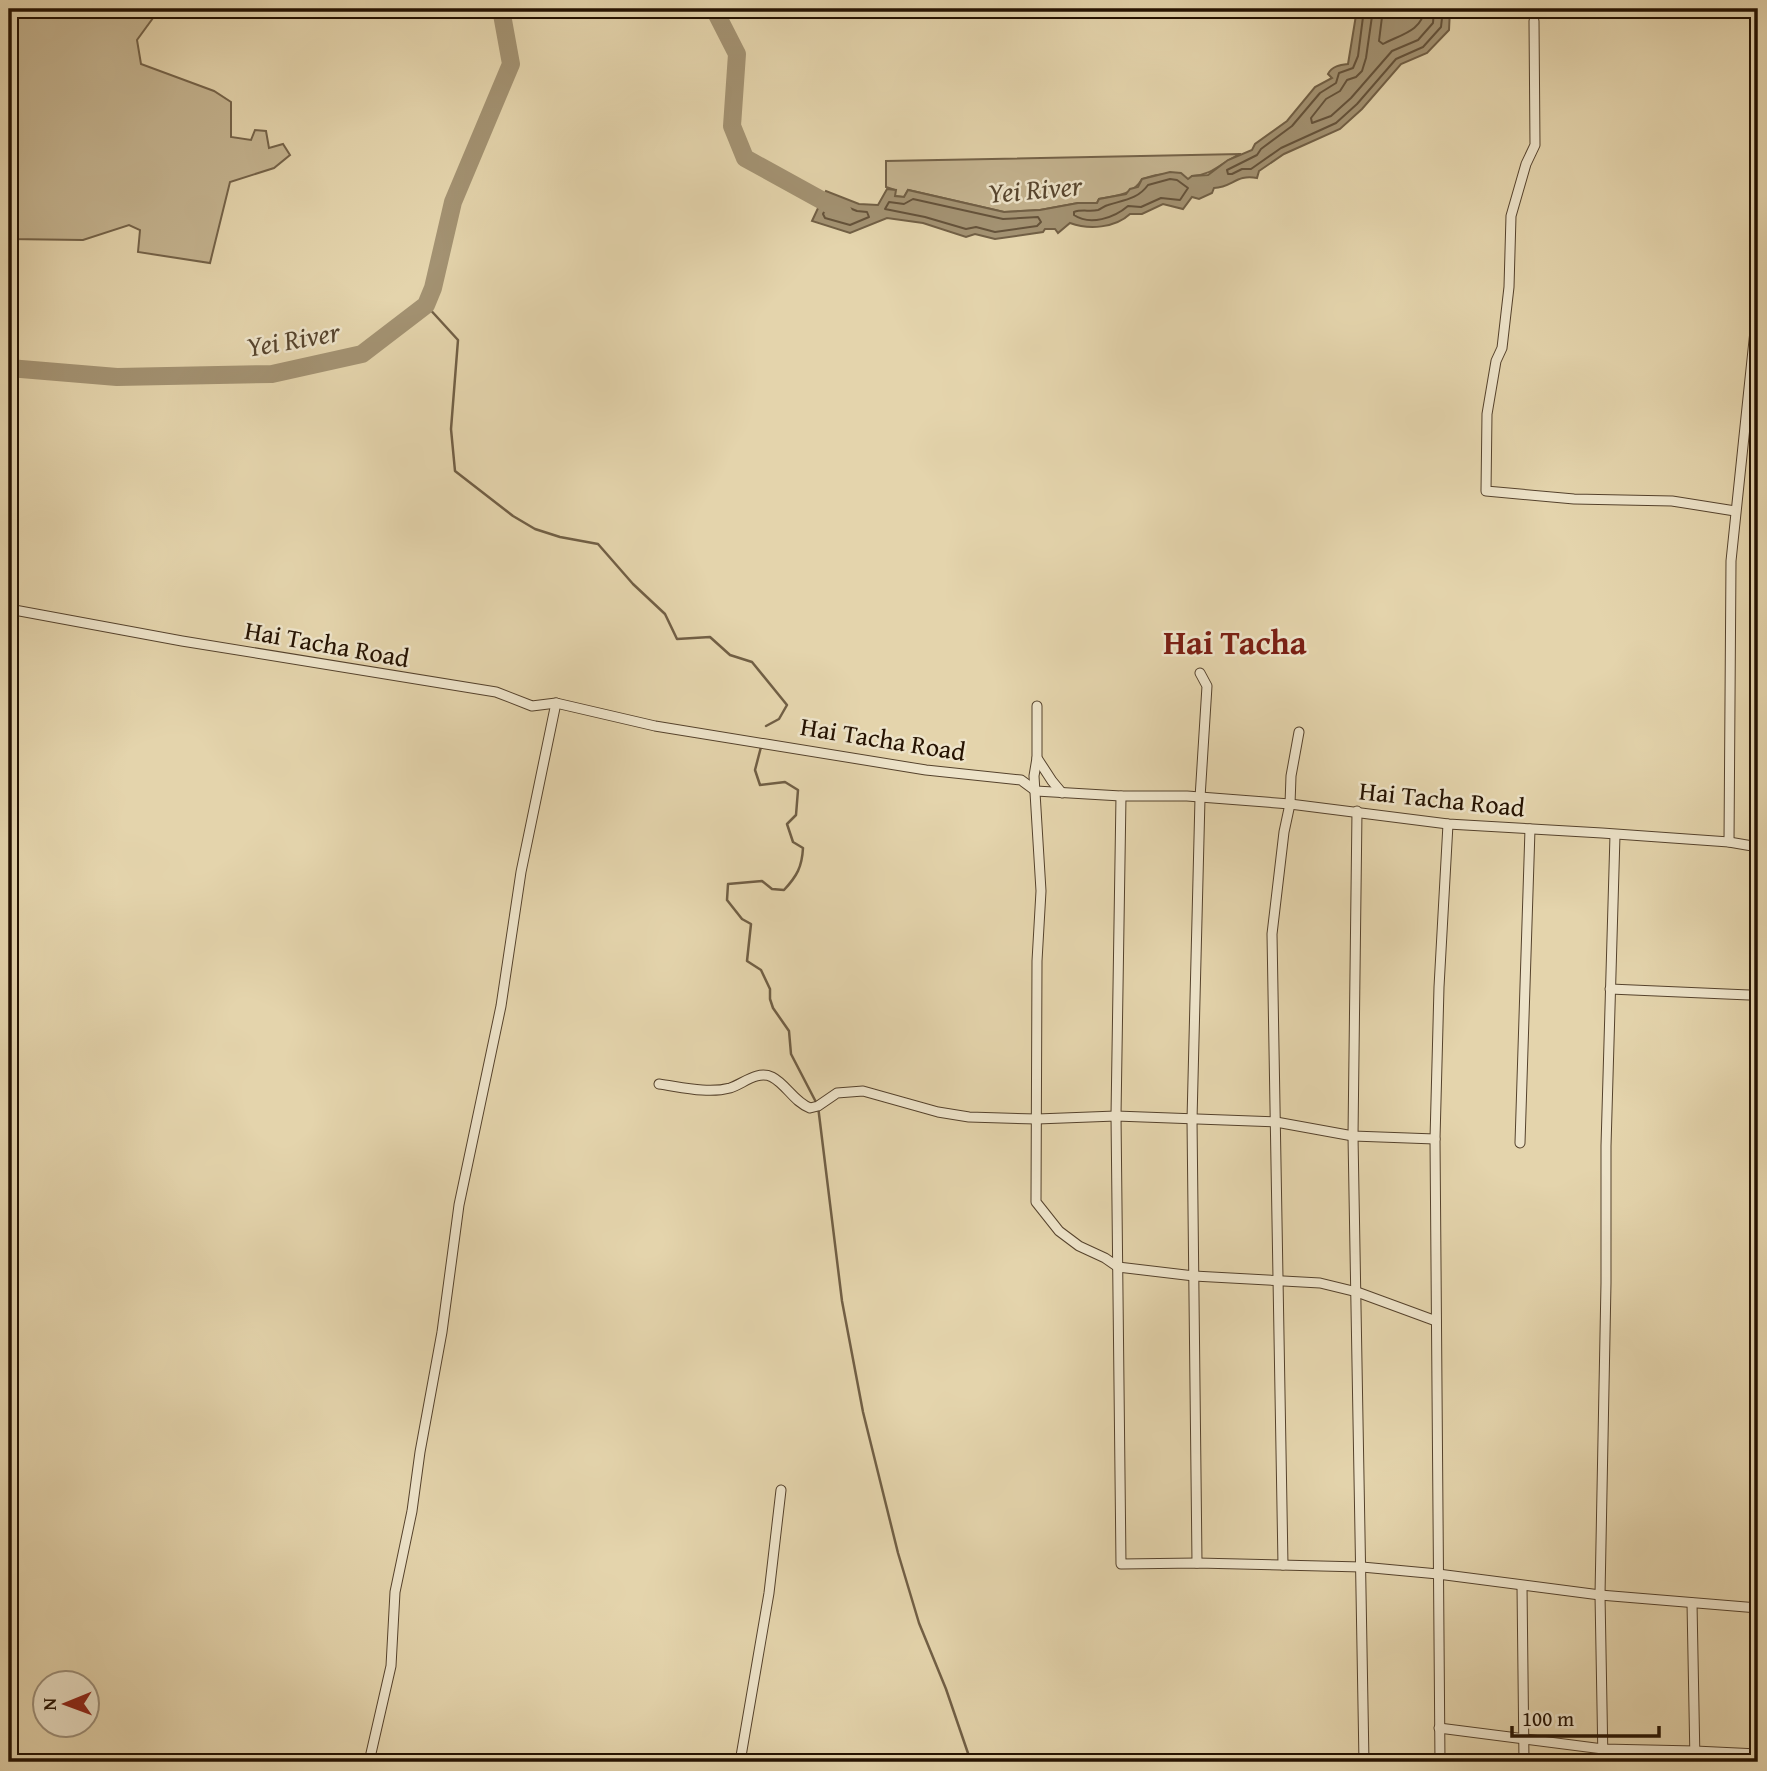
<svg xmlns="http://www.w3.org/2000/svg" width="1767" height="1771" viewBox="0 0 1767 1771" font-family="'Gentium Book Plus',serif">
	<rect width="100%" height="100%" fill="#e4d4ac"/>
	<filter id="stains"><feTurbulence type="fractalNoise" baseFrequency=".00286" numOctaves="4"/><feColorMatrix values="0 0 0 0 .2 0 0 0 0 .09 0 0 0 0 .02 0 0 0 .5 -.17"/></filter>
	<radialGradient id="worn" r=".72"><stop offset=".6" stop-color="#630" stop-opacity="0"/><stop offset="1" stop-color="#630" stop-opacity=".3"/></radialGradient>
	<g fill="#c4b38f" stroke="#746248" stroke-width="2">
		<polygon points="9,9 113,9 119,13 128,9 147,9 153,18 137,40 141,64 214,91 231,102 231,137 251,140 255,130 266,131 269,148 283,144 290,155 274,168 230,182 210,263 138,252 140,230 129,225 83,240 9,239"/>
		<path d="M1241 154C1221 162 1214 175 1192 176L1189 180C1171 171 1160 173 1142 179 1133 195 1116 196 1099 199L1097 203H1078L1040 210 1004 212 908 190 904 197 894 196 895 190 886 187V161Z"/>
	</g>
	<path fill="#a39272" stroke="#715f45" stroke-width="2" d="M1357 9H1450L1449 30 1427 53 1401 64 1362 109 1340 129 1284 154 1259 171 1257 178C1236 174 1233 187 1214 188L1212 193 1199 199 1192 197 1183 209 1163 204 1142 214H1130C1115 228 1089 230 1070 223L1058 233 1055 229H1045L1043 232 995 239 975 234 966 237 923 223 887 218 850 233 812 221 826 191 859 204 878 205 887 189 896 190 895 196 904 197 908 190 1004 212 1040 210 1078 203H1097L1099 199 1126 194 1130 189 1138 187 1142 179 1170 172 1181 173 1188 179 1192 176 1208 175 1228 160 1252 150 1255 144 1287 121 1315 87 1332 78 1328 74C1332 66 1340 65 1348 64Z"/>
	<g fill="none" stroke-linecap="round" stroke-linejoin="round">
		<g stroke="#64523a" stroke-width="2">
			<polyline points="1364,9 1358,56 1353,68 1339,73 1336,83 1320,93 1292,126 1261,149 1257,155 1227,170 1228,174 1232,174 1242,169 1251,169 1281,148 1336,123 1357,104 1396,59 1423,47 1441,27 1443,9"/>
			<polyline points="1373,9 1366,58 1362,71 1356,77 1347,80 1340,91 1326,99 1311,118 1312,123 1331,116 1351,98 1392,51 1418,40 1433,23 1434,9"/>
			<path d="M1383 9 1379 41 1383 44C1399 35 1423 31 1424 9"/>
			<path d="M1170 179 1177 180 1188 188 1180 200 1161 198 1141 207 1128 206C1114 218 1090 226 1074 215V212C1082 209 1090 212 1098 210 1101 209 1104 206 1108 205 1124 200 1138 199 1148 185Z"/>
			<polygon points="913,199 1003,219 1038,217 1041,222 1037,226 995,232 976,227 966,229 925,217 885,209 889,202 904,204"/>
			<polygon points="832,201 857,211 867,212 869,217 850,225 825,218 823,214 829,202"/>
		</g>
		<g stroke="#715f45" stroke-width="2.5">
			<polyline points="426,305 458,340 451,429 455,471 513,516 535,529 560,537 598,544 633,584 665,614 677,639 710,637 730,655 752,662 787,705 779,719 766,726"/>
			<path d="M761 747 755 770 760 785 785 782 798 790 796 815 787 824 793 842 803 848C802 867 797 876 784 890L772 889 762 881 728 884 727 900 742 919 751 924 747 961 761 970 770 989V999L773 1008 789 1031 791 1054 818 1106 842 1301 863 1412 898 1553 919 1623 946 1689 971 1762"/>
		</g>
		<g stroke="#a39272" stroke-width="18">
			<polyline points="714,9 737,54 732,126 745,158 843,212"/>
			<polyline points="9,368 117,377 272,374 362,354 426,305 433,288 453,202 511,64 501,9"/>
		</g>
		<defs>
			<g id="minor">
				<polyline points="1534,21 1535,145 1526,164 1511,216 1509,287 1502,348 1496,361 1487,414 1486,491 1574,499 1672,501 1735,511"/>
				<polyline points="9,609 182,641 496,692 532,706 556,703 655,726 926,770 1021,780 1036,791 1121,796 1187,796 1290,804 1448,824 1602,833 1729,842 1758,847"/>
				<polyline points="1037,706 1037,758 1052,781 1062,793"/>
				<polyline points="1037,758 1034,776 1041,891 1037,961 1036,1202 1059,1231 1079,1246 1105,1258 1118,1267 1194,1276 1320,1283 1357,1292 1436,1321"/>
				<polyline points="1121,796 1116,1116 1121,1564 1197,1563 1362,1567 1438,1574 1600,1595 1758,1608"/>
				<polyline points="1357,811 1353,1136 1364,1762"/>
				<polyline points="1729,842 1731,561 1758,302"/>
				<polyline points="1610,989 1749,995"/>
				<path d="M659 1084C681 1087 708 1094 730 1088 743 1084 757 1070 772 1077 786 1084 794 1102 810 1108L818 1106 837 1093 863 1091 938 1112 969 1117 1037 1119 1116 1116 1276 1122 1353 1136 1435 1139"/>
				<polyline points="1520,1143 1530,829"/>
				<polyline points="1197,1563 1192,1120 1200,798 1207,686 1200,673"/>
				<polyline points="1283,1565 1272,934 1284,832 1290,804 1291,776 1299,732"/>
				<polyline points="1522,1586 1524,1762"/>
				<polyline points="1692,1603 1695,1762"/>
				<polyline points="1439,1728 1603,1749 1695,1751 1758,1754"/>
				<polyline points="369,1762 391,1666 395,1592 412,1511 420,1452 442,1332 459,1205 501,1006 521,872 556,703"/>
				<polyline points="740,1762 769,1593 781,1490"/>
				<polyline points="1440,1762 1435,1139 1439,987 1448,824"/>
				<polyline points="1603,1762 1600,1595 1606,1283 1606,1146 1615,835"/>
			</g>
		</defs>
		<use href="#minor" stroke="#55422c" stroke-width="11"/>
		<use href="#minor" stroke="#ede3c9" stroke-width="9"/>
	</g>
	<g text-anchor="middle" stroke-width="5" stroke-linejoin="round" paint-order="stroke">
		<g font-size="26" fill="#251201" stroke="#ede3c9">
			<text transform="translate(327 644) rotate(10)" y="9">Hai Tacha Road</text>
			<text transform="translate(883 739) rotate(9)" y="9">Hai Tacha Road</text>
			<text transform="translate(1442 799) rotate(6)" y="9">Hai Tacha Road</text>
		</g>
		<g font-size="28" font-style="italic" fill="#57452e" stroke="#ede3c9">
			<text transform="translate(1035 189) rotate(-5)" y="10">Yei River</text>
			<text transform="translate(293 339) rotate(-10)" y="10">Yei River</text>
		</g>
		<g font-size="33" font-weight="bold" fill="#7a1f14" stroke="#ede3c9">
			<text x="1235" y="654">Hai Tacha</text>
		</g>
	</g>
	<rect width="1767" height="1771" fill="none" stroke="#e4d4ac" stroke-width="35"/>
	<rect x="10" y="10" width="1746" height="1750" fill="none" stroke="#251201" stroke-width="3.5"/>
	<rect x="18" y="18" width="1732" height="1736" fill="none" stroke="#251201" stroke-width="2"/>
	<g transform="translate(66 1704) rotate(269)"><circle r="33" fill="#ede3c9" stroke="#9d8f79" stroke-width="2"/>
	<path d="M0-5L12 26L0 18L-12 26Z" fill="#8f2418"/>
	<text y="-10" font-size="19" font-weight="bold" text-anchor="middle" fill="#251201">N</text>
	</g>
	<path d="M1512 1726v10h147v-10" fill="none" stroke="#251201" stroke-width="3.5"/>
	<text x="1522" y="1726" font-size="21" fill="#251201" stroke="#ede3c9" stroke-width="5" paint-order="stroke">100 m</text>
	<rect width="100%" height="100%" filter="url(#stains)"/>
	<rect width="100%" height="100%" fill="url(#worn)"/>
</svg>
